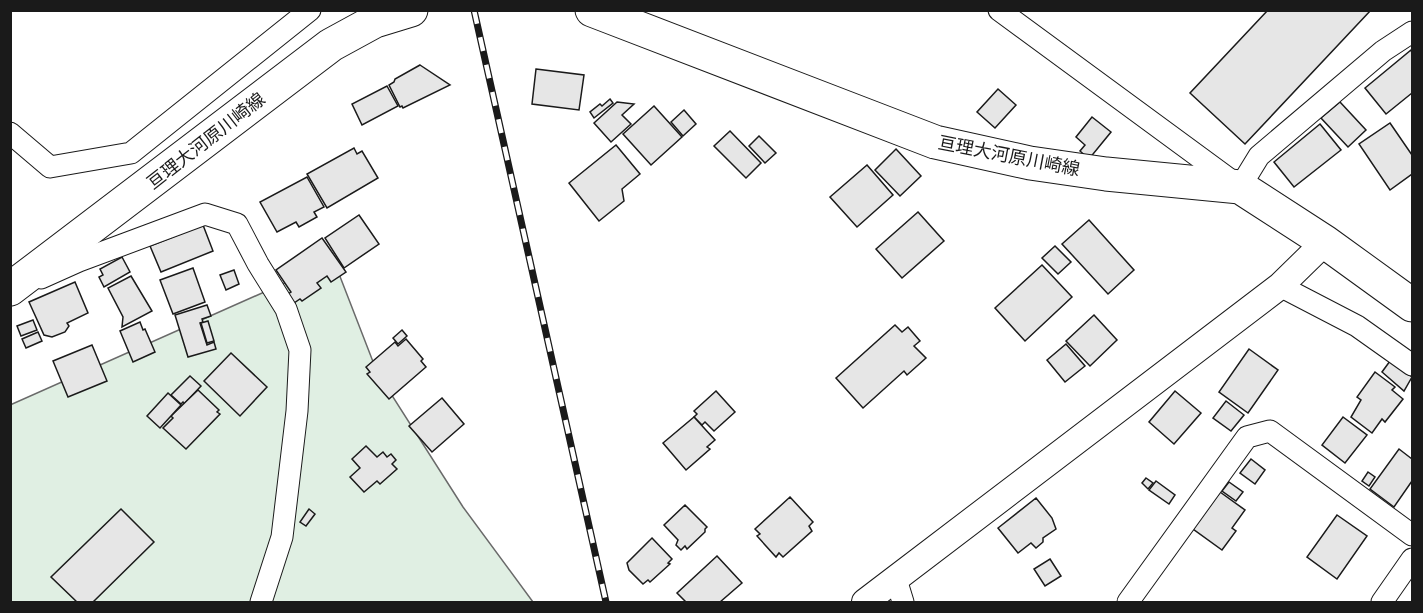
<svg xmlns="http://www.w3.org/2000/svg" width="1423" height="613" viewBox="0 0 1423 613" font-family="Poppins,'Noto Sans JP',sans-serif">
	<rect width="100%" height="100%" fill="#fff"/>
	<polygon fill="#e0efe3" stroke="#6a6a6a" stroke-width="1.5" points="334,261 377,372 463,507 533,602 11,602 10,405"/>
	<g fill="#e6e6e6" stroke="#1a1a1a" stroke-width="1.5">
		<polygon points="1268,10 1371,10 1245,144 1190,93"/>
		<polygon points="1411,50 1412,53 1412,93 1386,114 1365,88"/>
		<polygon points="420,65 450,85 403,108 402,106 400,107 389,85 394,82 395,79"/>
		<polygon points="536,69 584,75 579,110 532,104"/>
		<polygon points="387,86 398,106 362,125 352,104"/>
		<polygon points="998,89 1016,105 995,128 977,112"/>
		<polygon points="610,99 613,103 594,118 590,112 600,104 602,106"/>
		<polygon points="617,102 634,104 622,115 631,124 611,142 594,123"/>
		<polygon points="1340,102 1366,130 1348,147 1321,118"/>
		<polygon points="654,106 682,137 651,165 623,134"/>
		<polygon points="684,110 696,124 683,136 671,122"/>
		<polygon points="1092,117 1111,132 1089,159 1080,151 1085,145 1076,137"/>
		<polygon points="1390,123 1412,155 1412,174 1390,190 1359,144"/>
		<polygon points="1320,124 1341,150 1294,187 1274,162"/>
		<polygon points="730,131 761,163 746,178 714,146"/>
		<polygon points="759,136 776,153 765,163 749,146"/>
		<polygon points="616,145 640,174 622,189 624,201 599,221 569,183"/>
		<polygon points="354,148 357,154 362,151 378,178 327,208 307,174"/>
		<polygon points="896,149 921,176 900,196 875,170"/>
		<polygon points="867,165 893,195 857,227 830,197"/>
		<polygon points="307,177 324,207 314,212 317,217 299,227 296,222 277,232 260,202"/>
		<polygon points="918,212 944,241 902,278 876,249"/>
		<polygon points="359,215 379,244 344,268 325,238"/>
		<polygon points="1089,220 1134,270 1108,294 1062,244"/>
		<polygon points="203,225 213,251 161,272 150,246"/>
		<polygon points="322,238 346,272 331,282 327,276 317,283 321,288 302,301 300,299 294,303 288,294 291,292 276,270"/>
		<polygon points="1055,246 1071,262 1058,274 1042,258"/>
		<polygon points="122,257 130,272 104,287 99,277 103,275 100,269"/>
		<polygon points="1042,265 1072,297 1025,341 995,308"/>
		<polygon points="193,268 205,302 173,314 160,280"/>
		<polygon points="234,270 239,284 226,290 220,275"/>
		<polygon points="131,276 152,311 122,327 123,317 108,288"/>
		<polygon points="75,282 88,313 67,323 69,326 65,332 52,337 44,335 29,302"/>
		<polygon points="207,305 211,316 202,319 203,322 200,323 207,345 214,342 216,349 188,357 175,315"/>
		<polygon points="1094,315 1117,340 1090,366 1066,341"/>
		<polygon points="33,320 37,330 21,336 17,326"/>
		<polygon points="208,321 214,341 207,343 201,323"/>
		<polygon points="140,322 143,330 145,329 155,352 133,362 120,331"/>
		<polygon points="895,325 902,332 908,327 920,341 914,346 926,358 907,375 904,371 863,408 836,378"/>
		<polygon points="402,330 407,336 398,344 393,338"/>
		<polygon points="38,332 42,341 26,348 22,339"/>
		<polygon points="406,339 423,359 421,361 426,367 389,399 367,374 370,372 366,367 395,342 398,346"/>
		<polygon points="1066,344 1085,366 1065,382 1047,360"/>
		<polygon points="92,345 107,381 68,397 53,361"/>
		<polygon points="1249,349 1278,370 1248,413 1219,392"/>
		<polygon points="231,353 267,387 240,416 204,381"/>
		<polygon points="1390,361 1412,377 1404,391 1382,372"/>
		<polygon points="1375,372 1395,387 1392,390 1403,399 1385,422 1382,419 1372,433 1351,417 1361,400 1357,397"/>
		<polygon points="190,376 201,386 184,404 183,402 181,404 171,395"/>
		<polygon points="198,390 219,410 217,412 220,414 186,449 163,428 173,418 171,416"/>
		<polygon points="716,391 735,412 714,431 705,422 702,425 694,417 697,414 694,411"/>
		<polygon points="1175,391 1201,413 1174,444 1149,422"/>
		<polygon points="168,393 181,405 160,428 147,416"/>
		<polygon points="442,398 464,424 432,452 409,426"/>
		<polygon points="1226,401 1244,415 1231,431 1213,418"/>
		<polygon points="694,417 715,440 707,447 710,449 686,470 663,443"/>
		<polygon points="1343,417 1367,435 1345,463 1322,445"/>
		<polygon points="366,446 377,457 383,452 387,457 391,454 396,460 392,464 397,469 380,484 377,481 364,492 350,477 360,468 352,459"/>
		<polygon points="1399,449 1412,459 1412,481 1394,507 1370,489"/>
		<polygon points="1251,459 1265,470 1255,484 1240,473"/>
		<polygon points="1368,472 1375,477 1369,486 1362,481"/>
		<polygon points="1146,478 1153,483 1148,489 1142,483"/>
		<polygon points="1156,481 1175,495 1169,504 1149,490"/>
		<polygon points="1229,482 1243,492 1236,501 1222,491"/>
		<polygon points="1220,492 1245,510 1232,528 1236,531 1222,550 1193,529"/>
		<polygon points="790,497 813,522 809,526 812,531 783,557 779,553 776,557 757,536 760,534 755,529"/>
		<polygon points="1036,498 1052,518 1056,529 1043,538 1043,542 1036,548 1031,543 1018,553 998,528"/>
		<polygon points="685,505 707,527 705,529 705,532 687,549 685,546 681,550 676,545 678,540 664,525"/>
		<polygon points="121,509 154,542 93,602 77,602 51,577"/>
		<polygon points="309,509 315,514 306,526 300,522"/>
		<polygon points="1337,515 1367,536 1337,579 1307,557"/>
		<polygon points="652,538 672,559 668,563 670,564 650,582 648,580 643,584 629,570 627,563"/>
		<polygon points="717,556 742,583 720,602 686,602 677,593"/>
		<polygon points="1050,559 1061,576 1045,586 1034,569"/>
	</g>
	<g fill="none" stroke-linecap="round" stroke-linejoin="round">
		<defs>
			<g id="minor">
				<polyline points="999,10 1240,187 1259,156 1383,51 1412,32"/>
				<polyline points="10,133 50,167 131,153 310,10"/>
				<polyline points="41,278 79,261 205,214 237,224 258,264 286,309 300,350 297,411 282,537 261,602"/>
				<polyline points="1280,286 1357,326 1412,365"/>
				<polyline points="896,579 903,602"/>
				<polyline points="1128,602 1247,437 1270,431 1412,535"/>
				<polyline points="1382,602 1412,559"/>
			</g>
			<polyline id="tertiary" points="865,602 1280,286 1325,242"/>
			<g id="primary">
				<polyline points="592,10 935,142 1030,163 1106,174 1240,187 1325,242 1412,305"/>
				<polyline points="10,289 331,45 375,21 411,10"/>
			</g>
		</defs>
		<use href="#minor" stroke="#1a1a1a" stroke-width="23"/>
		<use href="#tertiary" stroke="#1a1a1a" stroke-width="28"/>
		<use href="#primary" stroke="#1a1a1a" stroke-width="35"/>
		<use href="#minor" stroke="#fff" stroke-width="21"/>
		<use href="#tertiary" stroke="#fff" stroke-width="26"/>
		<use href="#primary" stroke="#fff" stroke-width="33"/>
		<defs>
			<polyline id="rail" points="474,10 606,602"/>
		</defs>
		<use href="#rail" stroke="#1a1a1a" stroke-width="7"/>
		<use href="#rail" stroke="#fff" stroke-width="4.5" stroke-dasharray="14" stroke-linecap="butt"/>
	</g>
	<g text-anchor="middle" stroke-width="4.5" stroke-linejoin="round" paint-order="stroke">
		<g font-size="18" fill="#1a1a1a" stroke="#fff">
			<text transform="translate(206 141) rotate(-38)" y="6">亘理大河原川崎線</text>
			<text transform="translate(1009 156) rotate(11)" y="6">亘理大河原川崎線</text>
		</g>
	</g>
	<rect width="1423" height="613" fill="none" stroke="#1a1a1a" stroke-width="24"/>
</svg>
